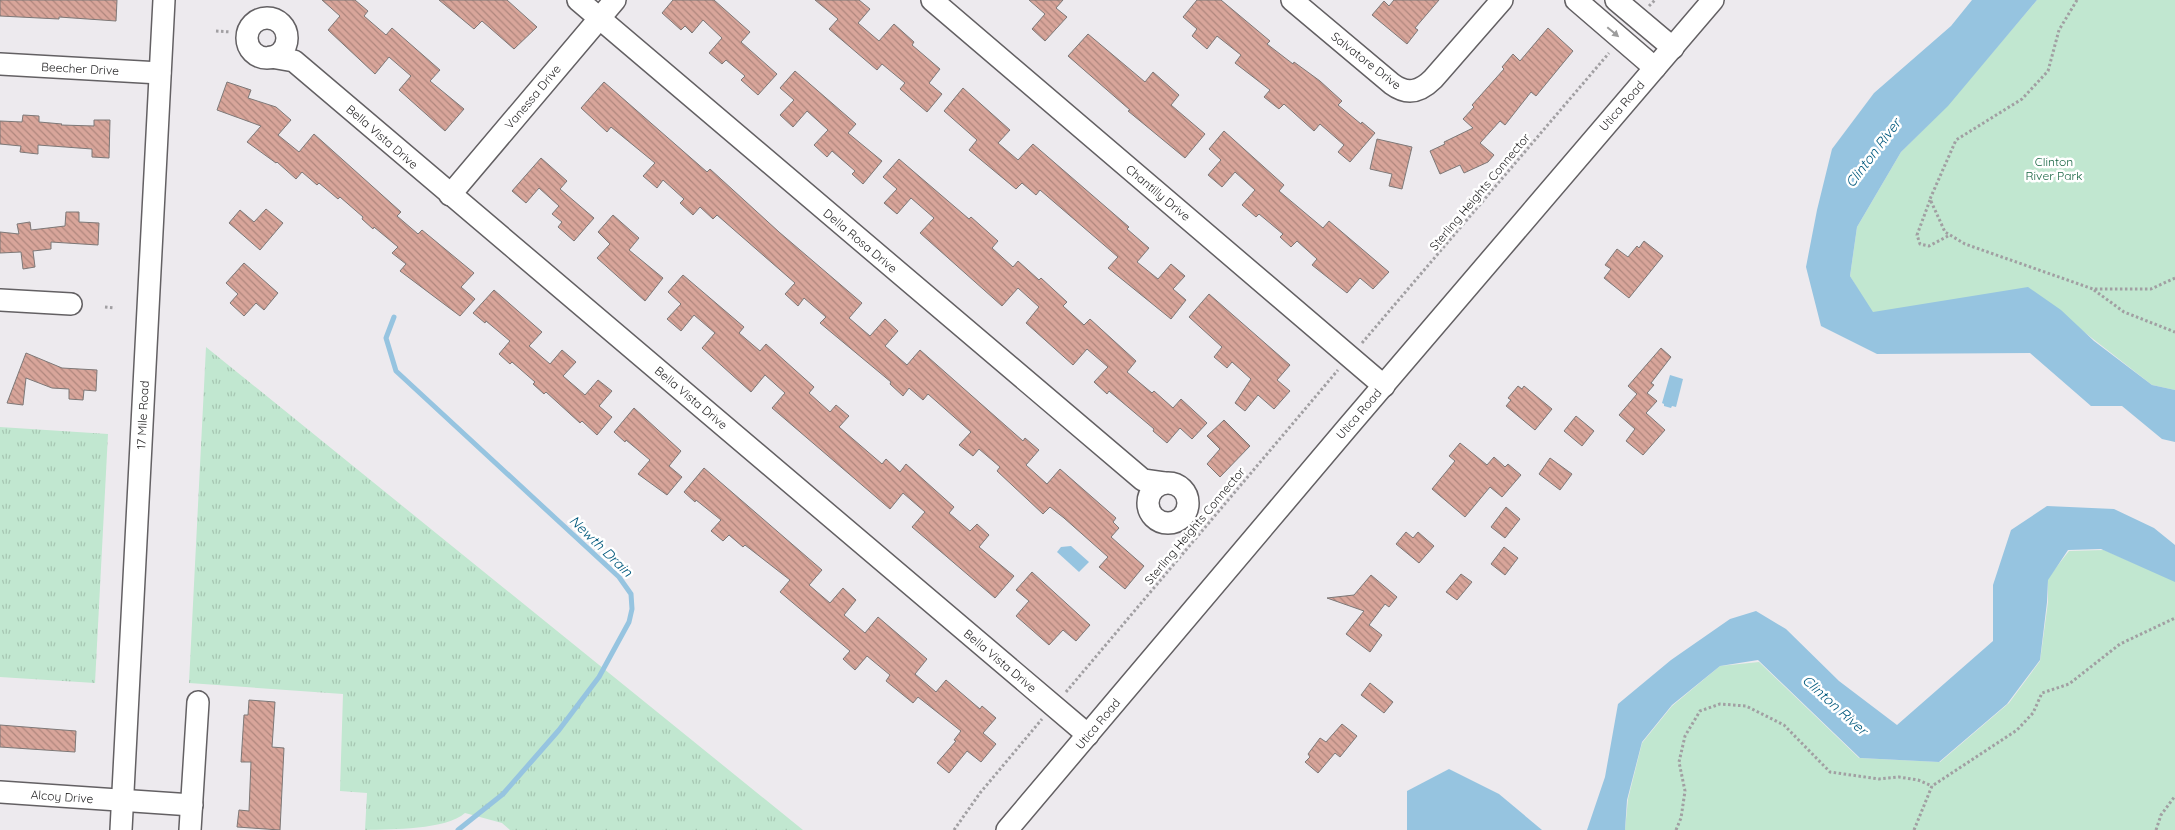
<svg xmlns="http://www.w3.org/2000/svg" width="2175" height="830" viewBox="0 0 2175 830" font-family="Quicksand,sans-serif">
	<defs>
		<pattern id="grass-tufts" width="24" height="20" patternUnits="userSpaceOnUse" patternTransform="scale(1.25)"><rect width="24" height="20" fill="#c1e7d0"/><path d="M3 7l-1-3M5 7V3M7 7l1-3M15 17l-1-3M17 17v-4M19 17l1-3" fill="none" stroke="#a6c6b2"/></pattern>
		<pattern id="building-back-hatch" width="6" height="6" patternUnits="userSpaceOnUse" patternTransform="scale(1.25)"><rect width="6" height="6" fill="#d8a59a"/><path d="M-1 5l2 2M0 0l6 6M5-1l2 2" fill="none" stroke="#af867d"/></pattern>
	</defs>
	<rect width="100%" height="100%" fill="#edeaee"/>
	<g fill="url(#grass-tufts)">
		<path d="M206 347 803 830H510L502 823 465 813C446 830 392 829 365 830L367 793 340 791 343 694 189 683Z"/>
		<polygon points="0,427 108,434 95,683 0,677"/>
	</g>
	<g fill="#c1e7d0">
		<polygon points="2037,0 2175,0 2175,390 2152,385 2028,288 1872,313 1850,276 1857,227 1901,152 1947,106"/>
		<polygon points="2104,550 2175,581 2175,830 1625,830 1628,799 1642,743 1672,706 1720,666 1759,662 1859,758 1940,762 2009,703 2040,661 2048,602 2048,578 2069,551"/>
	</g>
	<g fill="#96c4e0">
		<polygon points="1972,0 2037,0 1948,106 1901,152 1857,227 1850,276 1873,312 2028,287 2061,310 2094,341 2152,385 2175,390 2175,442 2162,439 2122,406 2091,406 2030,353 1877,354 1821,326 1806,267 1817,210 1832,149 1874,93 1951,26"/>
		<polygon points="1670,375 1683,379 1676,407 1672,406 1671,408 1664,406 1664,404 1662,403"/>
		<polygon points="2047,506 2114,509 2154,528 2175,545 2175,582 2101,549 2068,550 2048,580 2047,602 2040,660 2007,704 1939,762 1860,758 1758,660 1720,666 1672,705 1642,742 1627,800 1625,830 1587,830 1605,777 1618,704 1671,660 1730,619 1756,611 1786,629 1839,681 1897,725 1993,641 1993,585 2011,530"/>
		<polygon points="1071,546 1089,562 1079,572 1057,552 1061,547"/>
		<polygon points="1449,769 1499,794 1542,830 1407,830 1407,791"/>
	</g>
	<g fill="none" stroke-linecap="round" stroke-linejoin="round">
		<polyline stroke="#96c4e0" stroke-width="5" points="394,317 386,338 396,371 619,577 631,594 632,609 629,622 599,677 559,730 503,794 458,830"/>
	</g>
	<g fill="url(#building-back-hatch)" stroke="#7d7877">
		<polygon points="0,0 117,0 116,21 59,17 59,19 0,16"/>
		<polygon points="322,0 355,0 368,11 364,16 386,35 392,28 440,70 430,81 464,109 445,131 399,90 411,76 389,57 375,74 328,30 340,16"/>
		<polygon points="439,0 507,0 537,27 514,49 482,21 474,29"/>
		<polygon points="673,0 714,0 750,32 741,42 777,74 758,95 741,80 745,76 726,60 722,64 709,53 722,38 703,20 692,33 685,26 681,30 662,13"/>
		<polygon points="815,0 859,0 870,9 858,23 879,41 894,24 914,42 912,45 940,69 929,83 942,94 927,112 900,89 905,83 882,64 877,70 829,29 838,19"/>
		<polygon points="1029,0 1063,0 1056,8 1067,17 1045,41 1032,29 1045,14"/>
		<polygon points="1197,0 1221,0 1270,41 1267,44 1293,64 1294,62 1320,81 1342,101 1338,105 1361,124 1362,122 1375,133 1350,162 1338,152 1344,145 1320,124 1314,131 1284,104 1279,109 1264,97 1270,90 1235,63 1241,55 1217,36 1207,49 1192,36 1197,29 1183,17"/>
		<polygon points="1394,0 1439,0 1415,28 1418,30 1407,44 1372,15 1384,1 1389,6"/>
		<polygon points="1548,28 1573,51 1536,96 1531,92 1505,125 1500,121 1480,143 1494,155 1488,162 1464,173 1460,165 1440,174 1430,151 1445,144 1444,142 1473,128 1463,119 1474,107 1472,105 1504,69 1502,67 1513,54 1520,61"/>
		<polygon points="1088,34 1145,82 1153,72 1179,95 1171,105 1205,134 1185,158 1128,111 1130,110 1068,56"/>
		<polygon points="795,71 856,124 848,133 882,161 863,184 852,174 855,171 832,151 827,157 814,145 828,130 807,111 793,127 780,115 794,100 780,88"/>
		<polygon points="227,82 251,90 248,98 276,107 291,120 278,135 299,152 314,134 401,212 397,216 418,234 422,230 474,273 461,287 475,299 460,316 400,271 406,264 392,253 398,247 374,227 373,229 362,219 363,217 340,197 338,199 319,183 317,185 302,172 296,179 277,162 276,163 247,142 261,126 217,110"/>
		<polygon points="604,82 707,172 710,169 779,232 862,303 849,318 870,336 885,319 898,331 885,346 907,365 920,350 1023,441 1025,438 1039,450 1026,465 1047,484 1060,469 1116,518 1113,522 1119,528 1111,537 1144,566 1125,589 1099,567 1108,557 1064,518 1050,507 1043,514 997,471 1000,467 979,449 973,456 959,445 971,432 928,394 923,400 909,388 903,396 890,384 891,382 820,323 826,317 804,298 798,306 785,294 795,283 717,215 713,219 700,207 693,215 680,203 684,199 663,180 657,188 643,176 655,163 611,127 607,132 581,108"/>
		<polygon points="963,88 1010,130 998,143 1018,160 1033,144 1129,227 1127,229 1149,248 1137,262 1158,279 1171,264 1185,276 1173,289 1186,300 1171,319 1108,268 1118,257 1040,190 1036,195 1022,183 1016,189 969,150 977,140 944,111"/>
		<polygon points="23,115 39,116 39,122 62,124 61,125 94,126 94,120 110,120 109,158 92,157 92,149 38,145 38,154 20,152 21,146 0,144 0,121 22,122"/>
		<polygon points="1224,131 1284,185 1279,191 1323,228 1329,221 1389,272 1373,289 1360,278 1347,293 1312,265 1317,259 1297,241 1291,247 1280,237 1283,234 1259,214 1256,217 1242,205 1255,190 1235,172 1222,187 1208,175 1221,160 1209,149"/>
		<polygon points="1377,139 1412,147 1402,189 1389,186 1392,174 1370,169"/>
		<polygon points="541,158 567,181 560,189 594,218 574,241 558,227 562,222 552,214 559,206 539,188 526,203 512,191"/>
		<polygon points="899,159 969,219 971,217 998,241 992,248 1013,267 1018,261 1039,280 1041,278 1067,302 1063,306 1084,325 1090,319 1136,361 1127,372 1152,393 1154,391 1173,408 1181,399 1207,423 1192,439 1180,428 1167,443 1153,431 1154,429 1109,391 1107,394 1094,382 1108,367 1087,349 1073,365 1026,323 1039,307 1018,288 1002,306 920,233 934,218 911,198 897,214 884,203 897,189 883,177"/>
		<polygon points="266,209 283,223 260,250 229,223 240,210 254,222"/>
		<polygon points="66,212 79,212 79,222 99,223 98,245 51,242 51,249 33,251 35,267 23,269 21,252 0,253 0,232 19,234 17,224 30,222 31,230 65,226"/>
		<polygon points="613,215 639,238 629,250 663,278 645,301 597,258 610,244 598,232"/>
		<polygon points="1644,241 1663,256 1629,298 1604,278 1611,269 1605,265 1617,249 1628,257 1637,246 1639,248"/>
		<polygon points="244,263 278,293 264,310 256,303 244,316 230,303 238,294 226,283"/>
		<polygon points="683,275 744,327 739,333 760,351 766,344 814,387 809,393 830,412 836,405 849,416 839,427 882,464 886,459 900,472 906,464 954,507 949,513 970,531 977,524 989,535 979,547 1014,576 995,598 912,527 925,512 903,493 890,509 772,408 785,393 765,375 751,392 702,348 715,333 694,315 681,331 667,319 681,304 668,292"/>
		<polygon points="494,290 542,332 529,346 550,364 562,350 576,362 563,376 585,395 598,380 612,391 599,406 612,417 597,435 582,421 580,423 546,392 544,394 533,384 535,382 512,362 510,364 499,354 510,341 486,321 485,323 473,313"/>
		<polygon points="1209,294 1290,365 1277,380 1290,391 1274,409 1258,395 1245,411 1235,403 1251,379 1232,362 1227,368 1214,357 1222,347 1189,317"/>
		<polygon points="1661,348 1671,357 1651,383 1654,385 1647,393 1657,401 1646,413 1665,430 1643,455 1626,441 1635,429 1619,415 1637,394 1628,386"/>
		<polygon points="26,353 62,368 97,370 96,391 84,390 83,400 69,399 69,389 52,388 26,378 23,405 7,403"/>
		<polygon points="1518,386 1522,389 1524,386 1552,409 1535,430 1506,406 1511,400 1508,398"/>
		<polygon points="634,408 681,451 669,466 682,477 667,495 638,474 650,460 626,440 625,442 614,432"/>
		<polygon points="1576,416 1594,431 1582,446 1564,431"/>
		<polygon points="1224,420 1250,446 1220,477 1207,464 1220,449 1207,436"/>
		<polygon points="1460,443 1487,465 1494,457 1505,467 1508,464 1521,475 1502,497 1490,487 1465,517 1432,489 1455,461 1449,456"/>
		<polygon points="1550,458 1572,474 1560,490 1539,474"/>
		<polygon points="704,468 822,570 809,585 830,603 843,588 856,600 844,615 865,633 878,617 927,659 915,674 936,692 946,680 980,709 982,706 996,718 983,733 996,744 981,762 967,751 949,773 937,763 956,741 954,740 961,731 918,697 913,703 886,681 890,675 867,656 855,670 843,659 850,651 780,592 790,580 745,545 743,547 729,535 723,541 711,531 721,520 696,500 695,502 684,492"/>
		<polygon points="1506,507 1520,519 1505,538 1491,527"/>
		<polygon points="1406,532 1413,538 1418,532 1434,546 1419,563 1396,544"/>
		<polygon points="1504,547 1518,558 1505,575 1491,564"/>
		<polygon points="1032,572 1090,625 1076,641 1063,630 1049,645 1016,616 1029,601 1016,590"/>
		<polygon points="1461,574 1472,582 1457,600 1446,592"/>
		<polygon points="1371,575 1397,597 1389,607 1385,604 1369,625 1382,635 1370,652 1346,634 1364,611 1327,598 1354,595"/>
		<polygon points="1370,683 1393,702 1384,713 1361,695"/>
		<polygon points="249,700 275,702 272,747 284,748 280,830 237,827 239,810 249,811 251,762 241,762 244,715 248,715"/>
		<polygon points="1342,724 1357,736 1340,757 1335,753 1318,773 1305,762 1310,757 1308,754 1320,738 1326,742"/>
		<polygon points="0,725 76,731 75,752 0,747"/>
	</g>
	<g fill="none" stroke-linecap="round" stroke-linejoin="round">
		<defs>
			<g id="minor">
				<polyline points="578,0 1143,480 1164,483"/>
				<polyline points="932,0 1384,386"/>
				<path d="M1292 0 1392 84C1407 95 1420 92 1433 79L1502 0"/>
				<polyline points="1576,0 1655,68"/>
				<polyline points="1616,0 1673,48"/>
				<circle cx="267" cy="38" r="20"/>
				<polyline points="271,57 294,61 1088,735"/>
				<polyline points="0,64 160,73"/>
				<polyline points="450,195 615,0"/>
				<polyline points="0,300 71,304"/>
				<circle cx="1168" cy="503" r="20"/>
				<polyline points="0,792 192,805"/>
				<polyline points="121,830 164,0"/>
				<polyline points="190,830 198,702"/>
				<polyline points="1007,830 1347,428 1713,0"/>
			</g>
		</defs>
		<use href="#minor" stroke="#636063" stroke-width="24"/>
		<g stroke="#a19fa2" stroke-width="3" stroke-dasharray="2.5 2.5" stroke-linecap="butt">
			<polyline points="2077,0 2059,30 2048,71 2022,99 1956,140 1930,199 1945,232 1965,244 2093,289 2151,289 2175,278"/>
			<polyline points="1649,6 1655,0"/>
			<polyline points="216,31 231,32"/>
			<polyline points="1930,200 1917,235 1920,244 1929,246 1950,235"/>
			<polyline points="2094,290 2124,312 2175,332"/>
			<polyline points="105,307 115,308"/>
			<polyline points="1362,343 1609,53"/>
			<polyline points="1066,692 1338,370"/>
			<polyline points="954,830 980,793 1042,719"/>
			<polyline points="1676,830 1681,818 1685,791 1679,762 1685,736 1700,711 1720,704 1746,706 1784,725 1830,772 1879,779 1899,777 1918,780 1932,786"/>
			<polyline points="1914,830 1932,786 2017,730 2033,713 2042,693 2069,684 2120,644 2175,618"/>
			<polyline points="2156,830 2161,815 2175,796"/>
		</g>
		<use href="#minor" stroke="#fff" stroke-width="21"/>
	</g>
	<defs><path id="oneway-solid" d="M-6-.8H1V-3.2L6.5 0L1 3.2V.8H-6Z" transform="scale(1.25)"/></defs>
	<use fill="#9d9d9d" href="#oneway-solid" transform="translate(1613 32) rotate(40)"/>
	<g text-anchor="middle" stroke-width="5" stroke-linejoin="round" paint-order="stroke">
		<g font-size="12" fill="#262526" stroke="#fff">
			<text transform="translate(1366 61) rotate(38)" y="4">Salvatore Drive</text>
			<text transform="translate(80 69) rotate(3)" y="4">Beecher Drive</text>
			<text transform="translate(533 97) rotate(-50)" y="4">Vanessa Drive</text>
			<text transform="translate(1622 106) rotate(-49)" y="4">Utica Road</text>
			<text transform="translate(382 137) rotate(41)" y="4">Bella Vista Drive</text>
			<text transform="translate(1480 192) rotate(-50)" y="4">Sterling Heights Connector</text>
			<text transform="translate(1158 193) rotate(40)" y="4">Chantilly Drive</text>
			<text transform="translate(860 241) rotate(40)" y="4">Della Rosa Drive</text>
			<text transform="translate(691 398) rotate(40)" y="4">Bella Vista Drive</text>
			<text transform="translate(1359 414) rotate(-49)" y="4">Utica Road</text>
			<text transform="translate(143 415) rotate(-87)" y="4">17 Mile Road</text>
			<text transform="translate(1195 526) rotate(-50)" y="4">Sterling Heights Connector</text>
			<text transform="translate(1000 661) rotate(40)" y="4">Bella Vista Drive</text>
			<text transform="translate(1098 724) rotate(-50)" y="4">Utica Road</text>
			<text transform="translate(62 797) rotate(4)" y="4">Alcoy Drive</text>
		</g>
		<g font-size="12" fill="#1a6644" stroke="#fff">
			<text x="2054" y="166">Clinton<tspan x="2054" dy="14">River Park</tspan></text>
		</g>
		<g font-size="14" font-style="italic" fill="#00597d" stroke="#fff">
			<text transform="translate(1873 153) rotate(-53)" y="5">Clinton River</text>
			<text transform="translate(601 546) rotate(44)" y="5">Newth Drain</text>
			<text transform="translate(1835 705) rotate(42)" y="5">Clinton River</text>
		</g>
	</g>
</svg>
